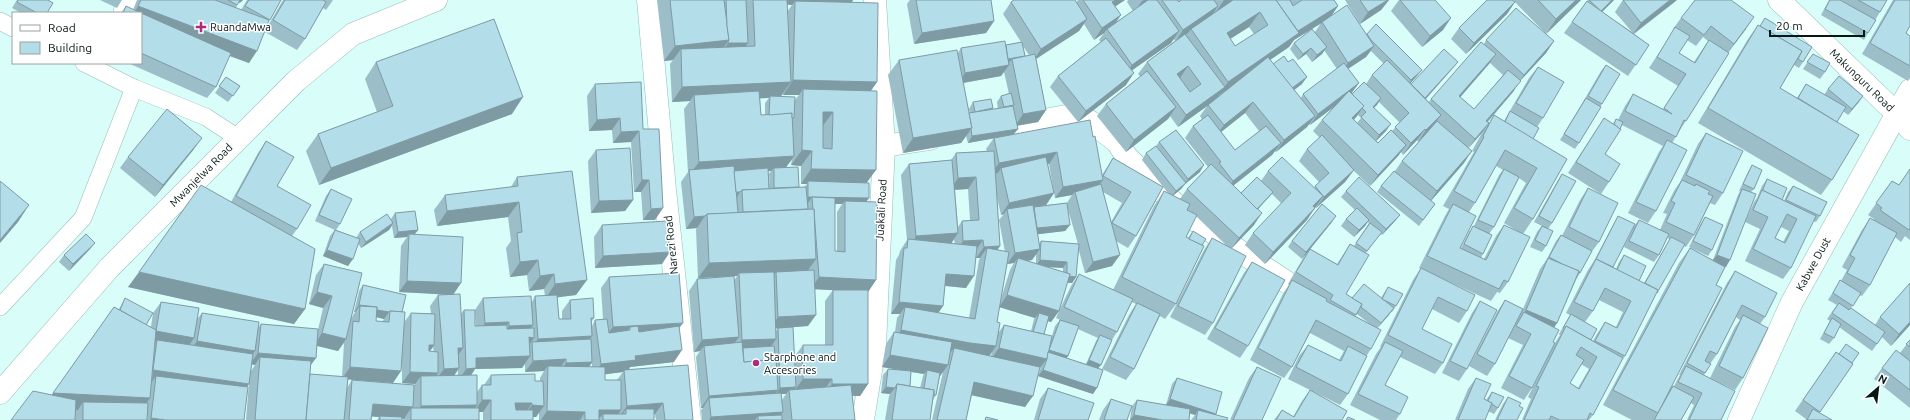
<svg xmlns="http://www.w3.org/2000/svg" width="1910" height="420" viewBox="0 0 1910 420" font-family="Ubuntu,sans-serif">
	<rect width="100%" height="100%" fill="#d9fdf8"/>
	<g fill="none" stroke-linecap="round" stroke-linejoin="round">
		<defs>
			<g id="lane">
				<polyline points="0,21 13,28"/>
				<polyline points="84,63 134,88"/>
				<polyline points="0,307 83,218 134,88 206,117 238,138"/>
			</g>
			<g id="street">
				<polyline points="648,0 665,190 690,420"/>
				<polyline points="1779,0 1897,114 1910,129"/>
				<polyline points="125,10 129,0"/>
				<polyline points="1012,126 1077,114 1091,122 1117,142 1127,157 1182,211 1241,252 1314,300"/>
				<polyline points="884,146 930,139"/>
				<polyline points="0,393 110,267 296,81 353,34 436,0"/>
				<polyline points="863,420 875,346 884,146 875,0"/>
				<polyline points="1739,420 1792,302 1910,90"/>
			</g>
		</defs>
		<use href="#lane" stroke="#93beb9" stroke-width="18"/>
		<use href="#street" stroke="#93beb9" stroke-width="23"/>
		<use href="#lane" stroke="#fff" stroke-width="17"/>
		<use href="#street" stroke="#fff" stroke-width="22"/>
	</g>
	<g fill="#9bbec9" fill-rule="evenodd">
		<polygon points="17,0 48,0 47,13 21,13 12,8"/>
		<polygon points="100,0 122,0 117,8"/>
		<polygon points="137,0 243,0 241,2 238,3 236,8 241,10 247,0 281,0 268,22 265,31 283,0 333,0 326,10 323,8 305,39 297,50 265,32 249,63 229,56 216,87 207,98 128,63 141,63 141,13 121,13 126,6 133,10"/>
		<path d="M657 0H853L852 2 877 82 871 91 866 202 876 280 868 292V384L860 396H852L855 420H702L701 410 703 408H701L696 357 700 351 694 352 689 291 697 279 728 277 698 278 696 229 697 228 686 229 681 182 688 172 684 109 690 101 672 102 670 64 673 60 664 61ZM787 4 792 5 787 12ZM783 94V95H799L795 100 781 97ZM760 98H769L765 103V115H761ZM792 160 791 165 801 166V184H807L804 187H799L786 167ZM768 171H771L769 174 770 189ZM835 204H842L837 212V252L835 251ZM734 276H737L734 281ZM815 289 833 290 825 301V345H803L795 356V369L778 328 776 331V328L808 326ZM781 394H786L782 400Z"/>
		<polygon points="910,0 991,0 994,21 986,33 914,44 907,4"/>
		<path d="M1078 0H1125L1115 6 1116 22 1133 11 1127 2 1128 0H1334L1338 6 1331 16 1367 34 1417 76 1410 83 1411 84 1453 68 1426 99 1429 102 1431 99 1484 44 1486 40 1554 41 1546 53 1520 81 1513 92 1488 122 1489 123 1494 115 1504 121 1529 78 1538 67 1543 118 1537 127 1533 139 1567 159 1533 219 1523 234 1508 282 1500 293 1497 292 1491 301 1419 268 1445 216 1449 209 1443 206 1474 152 1472 151 1483 131 1468 148 1464 163 1431 201 1435 204 1419 226 1377 192 1381 186 1395 171 1402 161 1426 134 1418 142 1417 140 1403 155 1401 152 1398 156 1370 186 1353 170H1354L1345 182 1316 208 1315 207 1307 220 1265 264 1245 245 1253 233 1282 204 1272 194 1268 198 1258 209 1254 225 1232 248 1213 323 1205 335 1170 317 1204 250 1212 238 1227 246 1196 216 1186 237 1188 238 1193 231 1202 245 1176 304 1165 319 1160 316 1134 369 1126 380 1102 369 1129 315 1136 304 1132 302 1117 332 1112 340 1098 368 1093 394 1038 376 1041 367 1039 369 1025 407 972 395 966 420H932L943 372 940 376 936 395 933 400 930 420H885L889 396 890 394 881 393 883 375 888 369 902 370 882 367 886 344 894 332H895L897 318 900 314H891L896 260 899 255 900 251 907 240 901 175 909 164 951 160 956 153 987 152 986 149 994 138 968 143 966 136 961 143 903 153 888 75 899 60 958 53 961 48 1006 45 1021 42 1003 14 1011 2 1076 3ZM1321 23 1315 32 1294 43 1290 49 1298 60 1306 54 1312 62 1322 54 1324 50 1337 69 1303 94 1301 98 1294 90 1302 84 1288 62 1273 64 1270 60 1289 47 1294 40ZM1084 24 1094 40 1104 33 1099 40 1101 42 1058 76 1050 87 1078 122 1126 85 1132 70 1171 43 1174 39 1175 41 1147 62 1138 74 1141 77 1106 104 1097 116 1126 152 1168 119 1170 116 1178 127 1207 106 1200 116 1202 119 1193 126 1185 138 1208 167 1187 189 1180 199 1173 196 1181 189 1185 184 1200 172 1159 142 1156 146 1146 153 1142 160 1168 193 1164 191 1154 206 1113 290 1079 274 1071 286 1059 311 1067 283H1072L1076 277 1078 247 1085 273 1112 266 1116 241 1128 248 1136 236 1163 187 1113 158 1102 175 1093 137 1014 134 1018 129 1017 126 1038 122 1046 110 1036 58 1079 31ZM1249 27 1254 34 1235 46 1230 39ZM1023 46 1029 55 1025 56ZM1371 51 1384 64 1372 75 1366 84 1352 94 1351 93 1359 83 1348 69 1366 57ZM1490 63 1503 75 1474 109 1460 97ZM1004 72 1009 94 1001 96 997 102 998 109 992 110 973 102 969 109 970 113H969L963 83 1001 76ZM1379 102 1400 123 1392 131 1378 143 1376 141 1386 131 1374 108ZM1335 106 1322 120 1313 131 1320 138 1307 149 1299 161 1319 182 1314 188 1268 171 1261 181 1241 194 1233 186 1272 155 1275 151 1276 152 1307 127 1309 124 1310 125ZM1245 113 1259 131 1235 150 1221 132ZM1358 115 1361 118 1357 123 1354 120ZM1047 164H1049L1055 198 1072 195 1067 203 1039 206 1046 205 1054 193ZM1496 166 1503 170 1499 175 1474 226 1469 232 1461 248H1460L1469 212 1475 203ZM1519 178 1526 183 1504 223 1519 232 1504 225 1496 236 1484 259 1481 258 1483 254 1489 234 1494 227ZM968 189 970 220 962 221 958 227 955 190ZM1103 192 1122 203 1111 222ZM996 193 1001 215 1004 214 999 220 1005 252 997 250 1000 246ZM1067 206 1078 244 1041 241 1039 244 1037 234 1065 231 1070 225ZM954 239 955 244H951ZM1036 254V264L1026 261 1032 260ZM976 258H980L979 260 969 318 938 313 943 306 945 286 966 288ZM1014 263 1010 270 1000 302 1007 264ZM1047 267 1063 268V272ZM999 307 1035 318 1034 319 1031 331 1004 325 999 332 997 322ZM1059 311 1056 318 1060 320 1055 326 1051 339 1044 334 1048 321 1051 322ZM1078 329 1098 338 1096 341 1086 364 1066 358 1068 356ZM992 351 991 356H989ZM911 372 924 374 923 376 920 388 910 386Z"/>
		<polygon points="1345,0 1389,0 1381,10 1360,24"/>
		<polygon points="1399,0 1435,0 1443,30 1422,47 1391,11"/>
		<polygon points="1513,0 1581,0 1546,34"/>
		<polygon points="1588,0 1614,0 1602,12 1632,32 1615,12 1623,0 1676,1 1634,34 1649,45 1628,76 1564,33"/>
		<polygon points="1829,0 1887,0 1880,12 1875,20 1868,33 1864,40 1821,15"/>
		<polygon points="1893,0 1910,0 1906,33 1910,36 1910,78 1908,81 1862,54"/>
		<polygon points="1515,2 1507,14 1466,54 1451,39 1459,28"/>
		<path d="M1681 18 1746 29 1728 53 1672 143 1656 211 1648 223 1628 213 1659 152 1663 146 1622 125 1605 154 1609 182 1601 194 1568 173 1604 118 1613 124 1616 119 1618 120 1625 106 1633 94 1663 109 1678 86 1649 68 1674 30 1673 29ZM1703 37 1708 41 1694 62 1679 53 1687 40 1696 46Z"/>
		<polygon points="1758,25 1803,62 1799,68 1794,65 1780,88 1797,98 1806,84 1824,95 1828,89 1863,96 1848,115 1843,111 1837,122 1832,180 1821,195 1698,123 1748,39"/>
		<polygon points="1813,54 1825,72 1820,79 1803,69"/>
		<polygon points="376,62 512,114 319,185 306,151 318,134 377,112 365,79"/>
		<polygon points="1606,65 1602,104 1579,143 1575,149 1560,140 1583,102 1601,71"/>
		<polygon points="226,77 240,86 228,102 215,93"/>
		<polygon points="595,84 643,129 655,220 643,220 641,192 634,192 631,142 613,143 612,130 589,131 587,96"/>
		<path d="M1706 133 1723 193 1715 205 1710 203 1694 235 1686 247 1684 246 1654 296 1625 356 1620 363 1593 415 1589 420H1522L1531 399 1528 397 1554 345 1532 388 1524 400 1501 388 1523 345 1508 338 1495 364 1487 376 1469 366 1497 312 1505 300 1523 309 1540 269 1547 259 1556 241 1561 235 1562 236 1580 200 1588 188 1599 242 1590 254 1580 273 1576 280 1557 323 1554 328 1553 342 1555 343 1560 335 1559 334 1570 315 1566 313 1588 270 1594 261 1614 223 1618 216 1613 267 1616 269 1619 262 1624 255 1639 281 1644 283 1670 239 1667 238 1659 255 1654 262 1624 247 1634 226 1639 220 1660 230 1667 214 1663 213 1674 191 1680 182 1698 144ZM1599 300 1623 312 1616 327 1605 322 1597 334 1593 341 1591 340 1585 322 1593 311ZM1581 364 1589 369 1578 388 1570 383Z"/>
		<polygon points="266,141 277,186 297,229 292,236 305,309 294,324 128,287 231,202 258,153"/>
		<polygon points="194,149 155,197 120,168 128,157"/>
		<polygon points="596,150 633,200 625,211 591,213 588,161"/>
		<polygon points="1752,165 1754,189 1751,192 1726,267 1725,267 1716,285 1669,391 1673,386 1674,386 1680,375 1679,375 1727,283 1735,271 1765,317 1760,324 1743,378 1735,390 1710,378 1735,327 1740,320 1736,317 1717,354 1710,364 1704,375 1721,420 1687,420 1694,405 1691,403 1681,420 1632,420 1603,405 1679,263 1690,248 1713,260 1738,195 1740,191 1739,191 1748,172"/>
		<polygon points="1910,169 1910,240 1905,236 1901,242 1895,237 1870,285 1862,296 1859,295 1851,308 1875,325 1880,317 1910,283 1910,325 1891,346 1882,337 1872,351 1839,327 1834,338 1829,344 1820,339 1830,321 1827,319 1837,305 1828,300 1836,287 1840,280 1841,281 1847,270 1842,267 1862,230 1870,218 1873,220 1874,219 1868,215 1892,181 1899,185"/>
		<polygon points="1562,174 1552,223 1548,229 1546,246 1542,252 1530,247 1537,232 1542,226 1534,222 1558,180"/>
		<path d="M517 177 576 295 557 297 559 319H562V311L570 300 594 318 592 321V326L595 320 603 319 601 288 609 277 679 328 674 362 630 367 629 370 693 420H656L655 414 654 415V420H539V412L536 417H533V420H483V412H479V420H403L404 419H402V420H377L379 417 372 416 371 420H246L249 383 247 387 244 420H11L52 395 114 307 119 309 125 298 146 325 151 327 153 313 161 302 198 318 202 313 258 328 261 324 318 330 323 308 309 304 316 275 324 264 352 317 355 312H354L359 291 363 285 402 312 405 321 411 313H431L430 306 438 295 447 294 399 292 401 246 407 237 394 238 392 226 389 230 361 248 358 243 348 266 323 256 330 236 335 230 315 221 326 196 331 189 340 224 336 230 356 238 360 232 391 219 395 213 418 230 415 234 454 294 461 314 464 310 475 326H476L475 310 483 298 532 302 535 296H545L544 289 529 291 527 275 510 277 506 248 511 241 508 217 437 226 434 210 445 195 511 187ZM376 317 384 319 382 322 376 321ZM344 343 342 377 310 374 311 364 316 358 317 346 338 351ZM433 347 434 352 430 351ZM402 360V383L415 384 414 385 352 380 347 388 348 379 393 383ZM592 363V367H589ZM251 364 255 365 251 371ZM525 364V372L544 371 540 378V381H535L491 375 484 385H482L477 392 471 375 475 369 522 368ZM458 370V376H454ZM623 372 617 380H605V374Z"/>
		<path d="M1767 179 1782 200 1784 201 1788 192 1793 186 1820 216 1816 222 1813 221 1791 268 1783 279 1745 261 1760 229 1745 222 1754 202 1757 198 1762 186ZM1781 227 1789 231 1783 242 1775 238Z"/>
		<path d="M1346 191 1400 215 1395 221 1382 235 1380 234 1366 253 1346 294 1352 298H1381L1384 293 1388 287 1396 306 1392 312H1391L1377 328 1371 349 1367 355 1348 394 1340 405 1312 391 1342 420H1274L1282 410 1293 417 1302 401 1310 390 1288 379 1299 356 1308 345 1339 360 1344 351 1310 333 1292 367 1284 378 1250 360 1284 292 1289 285 1288 284 1302 260 1310 249 1337 264 1350 244 1354 246 1369 223 1367 222 1365 226 1354 237 1341 226 1346 219 1355 210 1341 197ZM1357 314 1370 324 1355 316Z"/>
		<polygon points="1705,217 1712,250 1708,256 1689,247 1701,223"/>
		<polygon points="1332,222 1302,259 1288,247 1292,241"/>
		<polygon points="602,225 662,264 595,268 594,237"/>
		<polygon points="95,243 90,249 69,271 59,262 64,255"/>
		<polygon points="1252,262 1248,346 1240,358 1207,339 1244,273"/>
		<polygon points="1421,268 1467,311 1459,323 1432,309 1422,329 1443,363 1435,374 1400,357 1385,385 1400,414 1396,420 1380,420 1350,405 1376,354 1381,347 1380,347 1413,280"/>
		<polygon points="1480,301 1467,369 1459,381 1442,373 1472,313"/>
		<polygon points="1910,340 1910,408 1874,379 1882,368 1900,353"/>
		<polygon points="1836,352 1853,364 1819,413 1832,420 1805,420 1806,419 1795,411"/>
		<polygon points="1257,367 1262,420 1230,420 1249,378"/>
		<polygon points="1177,378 1215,414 1227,420 1191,420 1195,415 1190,413 1189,420 1130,420 1132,406 1137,400 1166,405 1172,384"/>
		<polygon points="1476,378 1484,399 1486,400 1492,392 1498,408 1494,414 1488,411 1485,420 1455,420 1468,389"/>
		<polygon points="1048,388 1088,420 1034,420 1040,399"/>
		<polygon points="1508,397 1519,406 1517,420 1495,420 1503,404"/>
		<polygon points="1111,399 1127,420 1099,420 1103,410"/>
	</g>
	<g fill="#7e9ba4">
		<polygon points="239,0 243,0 241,2 236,4"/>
		<polygon points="783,0 853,0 850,5 795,1 792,5 780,4"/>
		<polygon points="1116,0 1125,0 1104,14 1112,2"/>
		<polygon points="1144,0 1150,0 1134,13 1142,1"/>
		<polygon points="1224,0 1234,0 1214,15"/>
		<polygon points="1388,0 1389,0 1381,10 1360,24 1368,12"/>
		<polygon points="1576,0 1581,0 1546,34 1556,19"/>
		<polygon points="1612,0 1614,0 1596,18 1601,12"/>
		<polygon points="1670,0 1677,0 1633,34 1641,23"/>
		<polygon points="1515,2 1507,14 1466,54 1474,43"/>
		<polygon points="138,6 257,51 249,63 141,22 134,13"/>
		<polygon points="1218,6 1210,18 1191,29 1188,33 1175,42 1183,30"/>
		<polygon points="1338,6 1330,18 1294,40 1289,47 1219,95 1217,99 1178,127 1186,115 1223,89 1228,82 1296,32"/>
		<polygon points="1260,12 1249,27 1216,48 1227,33"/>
		<polygon points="1121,15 1113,27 1107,29 1104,33 1094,40 1102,28"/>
		<polygon points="1754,17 1746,29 1726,55 1734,44"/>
		<polygon points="1451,18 1443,30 1422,47 1430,36"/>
		<polygon points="1087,19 1079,31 1033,61 1041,49"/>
		<polygon points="994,21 986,33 914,44 922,33"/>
		<polygon points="1179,31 1171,43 1124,76 1132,65"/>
		<polygon points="729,40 718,55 681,49 673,60 664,61 675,46"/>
		<polygon points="1554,41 1546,53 1520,81 1513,92 1478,132 1486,121 1516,86 1524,75"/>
		<polygon points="728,43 748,43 740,54 720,55"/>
		<polygon points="1374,46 1366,57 1340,74 1348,63"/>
		<polygon points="1327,47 1322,54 1312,62 1317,55"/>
		<polygon points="1311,48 1306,54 1298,60 1303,54"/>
		<polygon points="1496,54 1488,65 1451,108 1459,96"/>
		<polygon points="1008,59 1012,59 1007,65 1009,65 1001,76 957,84 965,73"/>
		<polygon points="1458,62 1453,68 1421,104 1425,98"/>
		<polygon points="1188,66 1180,78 1177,74"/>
		<polygon points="1422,70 1417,76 1407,87 1411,80"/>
		<polygon points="1134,73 1126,85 1078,122 1086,111"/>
		<polygon points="1307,77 1302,84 1286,96 1290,90"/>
		<polygon points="793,80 877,82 866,97 803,89 799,95 783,95"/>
		<polygon points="791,82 780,97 770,96 769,98 694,101 694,95 690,101 672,102 682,87"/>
		<polygon points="1359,83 1351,94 1310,125 1318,114"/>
		<polygon points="1863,96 1859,102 1848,115 1852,109"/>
		<polygon points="523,97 512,114 319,185 331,168"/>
		<polygon points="1381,98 1377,105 1368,113 1373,107"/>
		<polygon points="1253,102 1245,113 1216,136 1224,125"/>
		<polygon points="1364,106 1356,117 1344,130 1352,118"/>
		<polygon points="1176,107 1168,119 1126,152 1134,140"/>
		<polygon points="993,108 988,115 971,118 975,112"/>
		<polygon points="1046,110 1038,122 1015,126 1023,114"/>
		<polygon points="823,112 833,112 822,127"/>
		<polygon points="1441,115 1433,126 1418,142 1426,130"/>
		<polygon points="1315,116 1307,127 1276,152 1284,140"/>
		<polygon points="620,118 612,130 589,131 597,120"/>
		<polygon points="1489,123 1481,134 1467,150 1475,139"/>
		<polygon points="1391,124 1386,131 1375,142 1379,135"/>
		<polygon points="972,128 961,143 903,153 913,138"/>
		<polygon points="1018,129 1013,135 968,143 972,136"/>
		<polygon points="1425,129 1417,140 1403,155 1411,143"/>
		<polygon points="639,131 631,142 613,143 621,132"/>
		<polygon points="202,138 194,149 155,197 163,185"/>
		<polygon points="1281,143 1272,155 1225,192 1233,181"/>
		<polygon points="1406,145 1398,156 1370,186 1378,175"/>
		<polygon points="802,150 812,151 801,166 791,165"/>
		<polygon points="1472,151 1464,163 1429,203 1437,191"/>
		<polygon points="1057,152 1049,164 1002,172 1001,168 998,173 991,174 999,163"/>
		<polygon points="794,156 784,170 774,168 771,171 734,174 690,174 699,162"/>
		<polygon points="1204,165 1200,172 1185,184 1181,189 1171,197 1176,191 1184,184 1188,179"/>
		<polygon points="811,169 876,170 865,185 808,181 807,184 801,184"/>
		<polygon points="1354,170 1345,182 1316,208 1324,197"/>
		<polygon points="976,177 968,189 950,190 958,178"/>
		<polygon points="642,180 649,180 641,192 634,192"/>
		<polygon points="1103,180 1094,191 1075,192 1072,195 1055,198 1063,187"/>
		<polygon points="735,192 740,192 736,199"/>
		<polygon points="1273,192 1268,198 1253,215 1257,209"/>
		<polygon points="1054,193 1046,205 1008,213 1007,209 1004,214 1001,215 1009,203"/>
		<polygon points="1323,196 1315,208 1305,218 1313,206"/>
		<polygon points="808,197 869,198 864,205 845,201 842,204 813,204 812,197 808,203 804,203"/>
		<polygon points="633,200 625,211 591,213 599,201"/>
		<polygon points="519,202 508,217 437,226 447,211"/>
		<polygon points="29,205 18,222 0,243 0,240"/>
		<polygon points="663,208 655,220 643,220 651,209"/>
		<polygon points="1315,208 1307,220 1265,264 1273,252"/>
		<polygon points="1262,213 1254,225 1231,249 1239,238"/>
		<polygon points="1400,215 1395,221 1382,235 1386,229"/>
		<polygon points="705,216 697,228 686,229 694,217"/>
		<polygon points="1336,216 1332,222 1302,259 1306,252"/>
		<polygon points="1369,220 1365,226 1354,237 1359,230"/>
		<polygon points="393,223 389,230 361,248 366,242"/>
		<polygon points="1070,225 1065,231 1032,235 1037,228"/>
		<polygon points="418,230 413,236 409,234 407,237 394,238 398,232"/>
		<polygon points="958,233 950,245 908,248 916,236"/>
		<polygon points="983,240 975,252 955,253 963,241"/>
		<polygon points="95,243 90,249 69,271 73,264"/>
		<polygon points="1000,246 992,258 987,248 980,258 976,258 984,247"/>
		<polygon points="1040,249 1032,260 1016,263 1018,258 1014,263 1007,264 1015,253"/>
		<polygon points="327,250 353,259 348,266 323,256"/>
		<polygon points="670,252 662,264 595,268 603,256"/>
		<polygon points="1120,255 1112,266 1085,273 1093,262"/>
		<polygon points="1717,255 1730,260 1726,267 1712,261"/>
		<polygon points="816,259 806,273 776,272 774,275 739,276 739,273 737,276 698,278 709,263"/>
		<polygon points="538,260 527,275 510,277 520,262"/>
		<polygon points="1040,260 1067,262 1063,268 1035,266"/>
		<polygon points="139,272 305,309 294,324 128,287"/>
		<polygon points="554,274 544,289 529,291 540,276"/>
		<polygon points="946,274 974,276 966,288 938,285"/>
		<polygon points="1066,276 1076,277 1072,283 1062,282"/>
		<polygon points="819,277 876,280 868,292 811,289"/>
		<polygon points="587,280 576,295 545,299 555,284"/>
		<polygon points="407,281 461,283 453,295 399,292"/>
		<polygon points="317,292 332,296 323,308 309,304"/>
		<polygon points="1007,295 1059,311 1051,322 1037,318 1039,313 1035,318 999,307"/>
		<polygon points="899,302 943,306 935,318 905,307 900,314 891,314"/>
		<polygon points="359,305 389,312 384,319 359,313 360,306 355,312 354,312"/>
		<polygon points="1394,308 1389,315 1376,330 1381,323"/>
		<polygon points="1526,310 1557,323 1549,334 1521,316"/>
		<polygon points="816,315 808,326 770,329 778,317"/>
		<polygon points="509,322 501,334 477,335 485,323"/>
		<polygon points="1910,322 1910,325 1891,346 1899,334"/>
		<polygon points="683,323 675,334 626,337 630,330 630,327 623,337 604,338 613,327"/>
		<polygon points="533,325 525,336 501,338 509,326"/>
		<polygon points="901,330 996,346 988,358 954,348 950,353 893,342"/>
		<polygon points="156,331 194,338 186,350 157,340 154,344"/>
		<polygon points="322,333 346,339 338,351 314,345"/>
		<polygon points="592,336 584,347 532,347 538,339"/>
		<polygon points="529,337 534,338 526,349"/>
		<polygon points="739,337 730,349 704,346 700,351 694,352 702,340"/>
		<polygon points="776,339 768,351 734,352 742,340"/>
		<polygon points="197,341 255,351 247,362 189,353"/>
		<polygon points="429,345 434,345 426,357"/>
		<polygon points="458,348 463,348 455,360"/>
		<polygon points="999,348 1047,359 1038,370 991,359"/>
		<polygon points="682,350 674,362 630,367 628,371 624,370 623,372 593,376 601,364 635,356"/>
		<polygon points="1049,350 1068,356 1064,363 1045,356"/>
		<polygon points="258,353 316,358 307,370 260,357 255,365 250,364"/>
		<polygon points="890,355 948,365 940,376 927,370 924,374 882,367"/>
		<polygon points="530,356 522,368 475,369 468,380 458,381 466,369 476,358"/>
		<polygon points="566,359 558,371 548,366 544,371 525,372 533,361"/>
		<polygon points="1089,360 1101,365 1096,371 1085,366"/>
		<polygon points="592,362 584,374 558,375 566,363"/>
		<polygon points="350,367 401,371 393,383 342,379"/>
		<polygon points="459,368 451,380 436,380 444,369"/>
		<polygon points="153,370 249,384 241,396 156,376 152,382"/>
		<polygon points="1043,370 1097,388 1093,394 1038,376"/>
		<polygon points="410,372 438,373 430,384 421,376 415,384 402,383"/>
		<polygon points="803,379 832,379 824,390 795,390"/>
		<polygon points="974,382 1033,396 1025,407 966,394"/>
		<polygon points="832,384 868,384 860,396 823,395"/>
		<polygon points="796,387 791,394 789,390 786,394 776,394 780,388"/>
		<polygon points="886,387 895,388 890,394 881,393"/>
		<polygon points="778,390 770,402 709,398 703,408 701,408 709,396"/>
		<polygon points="53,393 150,398 140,413 83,402 78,410 43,408"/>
		<polygon points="1170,399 1216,414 1211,420 1198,410 1195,415 1165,406"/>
		<polygon points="482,400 491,400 483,412 474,412"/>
		<polygon points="515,403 532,403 524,415 507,415"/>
		<polygon points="663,403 655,414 624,417 626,414 626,409 621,417 619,417 627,406"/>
		<polygon points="373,404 413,407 411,410 411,408 404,419 380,417 380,416 379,417 364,416"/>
		<polygon points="477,405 469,417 413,418 421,406"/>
		<polygon points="532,405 544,406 536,417 523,417"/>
		<polygon points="599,410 621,410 614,420 603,414 598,420"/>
		<polygon points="547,411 585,412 580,420 541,420"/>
		<polygon points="783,412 777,420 758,416 755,420 709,420 711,417"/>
		<polygon points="1134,415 1163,420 1130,420"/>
		<polygon points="151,418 166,420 150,420"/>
	</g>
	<g fill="#b4ddea" stroke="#7e9ba4" fill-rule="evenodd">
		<polygon points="18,0 48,0 53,3 47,13 37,13 17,2"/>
		<polygon points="141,0 215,0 269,20 257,51 138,6"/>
		<polygon points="228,0 240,0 237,5"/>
		<polygon points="249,0 281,0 270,20 245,6"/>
		<polygon points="285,0 323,0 326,2 305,39 273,20"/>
		<polygon points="670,0 724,0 729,40 675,46"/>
		<polygon points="726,0 746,0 748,43 728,43 728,42 729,40 727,26"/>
		<polygon points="753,0 787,0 791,82 682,87 681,49 755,46"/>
		<polygon points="916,0 991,0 994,21 922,33"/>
		<polygon points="1014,0 1075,0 1087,19 1041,49 1011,2"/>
		<polygon points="1083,0 1116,0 1112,2 1121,15 1102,28"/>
		<polygon points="1148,0 1157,0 1179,31 1132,65 1107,29"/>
		<polygon points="1162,0 1177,0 1179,2 1181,0 1214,0 1218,6 1183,30"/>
		<path d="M1233 0H1276L1299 33 1228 82 1191 29ZM1260 12 1268 25 1235 46 1227 33Z"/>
		<polygon points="1276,0 1290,0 1293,6 1302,0 1334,0 1338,6 1298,31"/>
		<polygon points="1360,0 1388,0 1368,12"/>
		<polygon points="1400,0 1435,0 1451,18 1430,36"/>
		<polygon points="1487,0 1512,0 1515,2 1474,43 1459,28"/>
		<polygon points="1538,0 1576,0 1556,19"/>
		<polygon points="1589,0 1612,0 1601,11"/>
		<polygon points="1623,0 1670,0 1641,23"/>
		<polygon points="1695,0 1731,0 1754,17 1734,44 1711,26 1704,35 1681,18"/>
		<polygon points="1830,0 1840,0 1876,20 1868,33 1825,9"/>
		<polygon points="1858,0 1887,0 1880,12"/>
		<polygon points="1895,0 1910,0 1910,26 1906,33 1910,36 1910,66 1870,43"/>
		<polygon points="795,1 878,3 877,82 793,80"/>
		<polygon points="1587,1 1649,45 1636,65 1572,22"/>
		<polygon points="1347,5 1374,46 1348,63 1322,22"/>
		<polygon points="126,6 141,13 123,13"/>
		<polygon points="1516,8 1554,41 1524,75 1486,40"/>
		<polygon points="141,13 231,53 216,87 141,53"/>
		<polygon points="1765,18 1812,47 1803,62 1798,59 1802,51 1760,26"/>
		<polygon points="494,19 523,97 331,168 318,134 393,106 376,62"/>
		<polygon points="1376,24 1422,70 1411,80 1371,40 1367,34"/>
		<polygon points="1758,25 1802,51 1780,88 1859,135 1832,180 1708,108"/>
		<polygon points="1675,27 1690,36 1679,53 1695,63 1709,40 1729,53 1686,121 1684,120 1676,137 1625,111 1633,94 1672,114 1664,108 1686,74 1657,57"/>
		<polygon points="1312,29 1327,47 1317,55 1311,48 1303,54 1294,43"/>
		<path d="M1185 34 1225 87 1186 115 1147 62ZM1188 66 1201 84 1190 92 1177 74Z"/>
		<polygon points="1106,38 1134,73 1086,111 1058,76"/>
		<polygon points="1005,41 1009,65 965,73 961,48"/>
		<polygon points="1022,42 1025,56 1008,59 1006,45"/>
		<polygon points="1481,42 1496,54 1459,96 1474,109 1508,70 1521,81 1486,121 1489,123 1475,139 1431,99"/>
		<polygon points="1444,49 1458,62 1425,98 1411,84"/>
		<polygon points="957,50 972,128 913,138 899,60"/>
		<polygon points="1035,54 1046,110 1023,114 1012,59"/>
		<polygon points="1813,54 1830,63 1825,72 1807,62"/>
		<polygon points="1284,56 1288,62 1293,59 1307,77 1292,88 1273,64"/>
		<polygon points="1268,57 1315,116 1284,140 1253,102 1224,125 1208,105"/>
		<polygon points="1387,60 1441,115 1426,130 1425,129 1411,143 1395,127 1409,113 1372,75"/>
		<polygon points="1344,63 1359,83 1318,114 1303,94"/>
		<polygon points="1606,65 1620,74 1602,104 1588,96"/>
		<polygon points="1538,67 1564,82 1543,118 1516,103"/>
		<polygon points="1147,71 1176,107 1134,140 1106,104"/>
		<polygon points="1839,76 1863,96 1852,109 1828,89"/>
		<polygon points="226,77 240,86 233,96 219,86"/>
		<polygon points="641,82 643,129 659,129 663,208 651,209 649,180 642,180 639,131 621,132 620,118 597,120 595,84"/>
		<polygon points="1364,82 1381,98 1373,107 1391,124 1379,135 1361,117 1366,112 1362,108 1364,106 1352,94"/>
		<polygon points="1806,84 1846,107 1837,122 1798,98"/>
		<path d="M803 89 877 91 876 170 811 169 812 151 802 150ZM823 112H833L832 149 823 148Z"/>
		<polygon points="759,91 761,115 792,113 794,156 699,162 694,95"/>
		<polygon points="1349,91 1364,106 1352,118 1378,143 1391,130 1406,145 1378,175 1322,120"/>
		<polygon points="1011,93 1014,105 1004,107 1001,96"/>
		<polygon points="770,96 795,97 794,118 792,118 792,113 769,115"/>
		<polygon points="1586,98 1601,107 1579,143 1564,134"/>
		<polygon points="991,99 993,108 975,112 973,102"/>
		<polygon points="1013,106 1018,129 972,136 971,129 972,128 969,113"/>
		<polygon points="167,109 202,138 163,185 128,157"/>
		<polygon points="1510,111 1539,128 1533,139 1505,122"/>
		<polygon points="1208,115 1235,150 1266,126 1281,143 1233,181 1219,163 1221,162 1193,126"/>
		<polygon points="1494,115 1567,159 1533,219 1514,208 1537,168 1505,150 1475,203 1454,191 1484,137 1483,136"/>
		<polygon points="1604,118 1621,129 1605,154 1620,164 1609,182 1576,162"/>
		<polygon points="1616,119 1623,122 1620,129 1614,124"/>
		<polygon points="1090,120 1093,137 1095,136 1103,180 1063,187 1057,152 999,163 994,138"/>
		<polygon points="1437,121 1472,151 1437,191 1402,161"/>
		<polygon points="1176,130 1204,165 1188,179 1159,142"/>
		<polygon points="1706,133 1743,151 1723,193 1686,175"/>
		<polygon points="1322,135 1354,170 1324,197 1315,186 1329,173 1307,149"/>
		<polygon points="1667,140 1687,150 1656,211 1636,202"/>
		<polygon points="266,141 294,157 277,186 311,205 297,229 236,196"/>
		<polygon points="1156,146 1186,183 1176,191 1146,153"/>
		<polygon points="630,148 633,200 599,201 596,150"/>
		<polygon points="994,151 1000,246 984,247 983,240 963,241 962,221 979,220 976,177 958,178 956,153"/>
		<polygon points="1046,157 1054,193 1009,203 1001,168"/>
		<polygon points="1282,157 1323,196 1313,206 1315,208 1273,252 1253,233 1291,193 1268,171"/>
		<polygon points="1113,158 1163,187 1136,236 1112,223 1131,192 1103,176"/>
		<polygon points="952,160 958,233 916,236 909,164"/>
		<polygon points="1211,164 1262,213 1239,238 1187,189"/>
		<polygon points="1752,165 1762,170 1754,189 1743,184"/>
		<polygon points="734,166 738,213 707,214 705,216 694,217 689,170"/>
		<polygon points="798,167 799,187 774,188 774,168"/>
		<polygon points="768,168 769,189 742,190 740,192 736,192 734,171"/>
		<polygon points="1504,169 1519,177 1494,227 1478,220"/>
		<polygon points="1910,169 1910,228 1909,230 1880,210 1882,208 1876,203 1892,181 1899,185"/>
		<polygon points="572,171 587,280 555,284 554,274 540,276 538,260 520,262 517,233 522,232 519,202 447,211 445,195 518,186 517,177"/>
		<polygon points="1394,171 1435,204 1423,220 1381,186"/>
		<polygon points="1562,174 1576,181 1552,223 1539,216"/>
		<polygon points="1257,177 1273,192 1257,209 1241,193"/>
		<polygon points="1359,177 1400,215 1386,229 1346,191"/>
		<polygon points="1767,179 1787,188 1782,200 1762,190 1762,192"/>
		<polygon points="1682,180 1695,186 1696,184 1710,191 1708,194 1713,196 1694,235 1666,222 1675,203 1671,201"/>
		<polygon points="0,181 29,205 0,240"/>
		<polygon points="808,181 869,183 869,198 808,197"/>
		<polygon points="1101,184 1120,255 1093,262 1075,192"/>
		<polygon points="201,185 315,249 305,309 139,272"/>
		<polygon points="1793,186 1827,202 1820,216 1786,200"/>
		<polygon points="806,187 808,209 743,212 742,190"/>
		<polygon points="1588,188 1618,203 1599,242 1569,227"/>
		<polygon points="331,189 352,199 340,224 319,215"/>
		<polygon points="1742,189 1756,194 1730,260 1717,255"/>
		<path d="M1762 190 1816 216 1791 268 1753 249 1768 217 1753 210ZM1787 214 1797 219 1785 243 1775 238Z"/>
		<polygon points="1164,191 1190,204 1187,210 1197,215 1186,237 1204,246 1176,304 1122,277"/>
		<polygon points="812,197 835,198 835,251 845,252 845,201 877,202 876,280 819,277 815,225 814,209 813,210"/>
		<polygon points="1067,203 1070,225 1037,228 1034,207"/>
		<polygon points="1322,204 1336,216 1306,252 1292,241"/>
		<polygon points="1453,204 1476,216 1460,248 1486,260 1504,225 1530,237 1508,282 1504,280 1499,289 1427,256"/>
		<polygon points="1033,205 1040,249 1015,253 1007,209"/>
		<polygon points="1357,208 1369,220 1359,230 1346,219"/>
		<polygon points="814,209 816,259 709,263 707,214"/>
		<polygon points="415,211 418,230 398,232 395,213"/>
		<polygon points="387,214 393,223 366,242 360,232"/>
		<polygon points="1618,216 1635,224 1613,267 1596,259"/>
		<polygon points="1705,217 1723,225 1712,250 1693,241"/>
		<polygon points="1870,218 1897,233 1870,285 1847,273 1855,258 1850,255"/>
		<polygon points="1639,220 1669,234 1659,255 1629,241"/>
		<polygon points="667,221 670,252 603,256 602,225"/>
		<polygon points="1370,223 1382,232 1367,251 1356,243"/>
		<polygon points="1473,226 1492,235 1483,254 1464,244"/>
		<polygon points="1542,226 1553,231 1546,246 1535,240"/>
		<polygon points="335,230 360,239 353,259 327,250"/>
		<polygon points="1193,231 1206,239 1202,245 1189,239"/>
		<polygon points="86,234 95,243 73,264 64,255"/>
		<polygon points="409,234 463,237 461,283 407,281"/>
		<polygon points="1561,235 1592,251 1580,273 1579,272 1579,271 1564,265 1549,257"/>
		<polygon points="1671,237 1685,244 1657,293 1657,292 1658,290 1645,283"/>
		<polygon points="1212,238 1246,256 1213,323 1178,306"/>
		<polygon points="908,239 977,246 974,276 946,274 943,306 899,302 904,248 907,248"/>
		<polygon points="1041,241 1079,244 1076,277 1069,276 1070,274 1067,273 1067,262 1040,260"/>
		<polygon points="1350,244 1369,255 1346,294 1362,304 1356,315 1330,300 1333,295 1296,272 1310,249 1338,265"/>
		<polygon points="987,248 1009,252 997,322 1000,323 996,346 970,343 901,330 905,307 975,319"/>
		<polygon points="1690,248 1725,267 1716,285 1722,288 1658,413 1613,390"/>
		<polygon points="1624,255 1646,266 1639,281 1617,270"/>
		<polygon points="1018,258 1070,274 1059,311 1007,295"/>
		<polygon points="1548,258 1579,271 1557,323 1526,310"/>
		<polygon points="1596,259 1658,290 1625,356 1595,341 1605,322 1617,328 1631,301 1605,288 1593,311 1574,302"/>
		<polygon points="1252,262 1285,280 1248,346 1215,328"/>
		<polygon points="324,264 362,273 346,339 322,333 332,296 317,292"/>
		<polygon points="1421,268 1475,295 1467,311 1438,297 1422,329 1452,344 1443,363 1388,335"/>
		<polygon points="814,270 816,315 778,317 776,272"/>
		<polygon points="1735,271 1777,293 1765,317 1742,305 1717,354 1710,351 1705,361 1711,364 1705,373 1687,363"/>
		<polygon points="774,272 776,339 742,340 739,273"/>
		<polygon points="679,273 683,323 613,327 609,277"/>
		<polygon points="1079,274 1133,299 1117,332 1064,307"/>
		<polygon points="734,276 739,337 702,340 697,279"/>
		<polygon points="1292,280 1327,299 1326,301 1381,330 1371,349 1316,320 1292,367 1258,348"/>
		<polygon points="1840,280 1861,293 1853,306 1833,293"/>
		<polygon points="1910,283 1910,322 1899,334 1880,317"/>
		<polygon points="1364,284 1394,308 1381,323 1361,307 1362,304 1352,298"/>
		<polygon points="363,285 406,295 402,312 390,311 389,312 377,310 377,307 359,305"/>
		<polygon points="1388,287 1403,294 1396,306 1382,299"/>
		<polygon points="833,290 868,290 868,384 832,384 832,379 803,379 803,345 833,345"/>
		<polygon points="460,294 463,348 458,348 459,368 444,369 438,295"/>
		<polygon points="557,295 559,319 571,319 570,300 593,298 594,318 591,318 592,336 538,339 535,296"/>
		<polygon points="531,296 533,325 509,326 509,322 485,323 483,298"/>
		<polygon points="125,298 153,313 146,325 120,310"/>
		<polygon points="1505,300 1523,309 1495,364 1477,354"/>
		<polygon points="1480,301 1497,310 1467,369 1450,361"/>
		<polygon points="161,302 199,308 194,338 156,331"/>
		<polygon points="1137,303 1160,314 1134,369 1110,357"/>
		<polygon points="1839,303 1849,310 1851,308 1885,332 1877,344 1832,313"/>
		<polygon points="360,306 377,307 376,321 389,322 390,311 405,312 401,371 350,367 353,321 359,322"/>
		<polygon points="114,307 156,330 150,398 53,393"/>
		<polygon points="464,310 475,310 475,326 507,325 507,329 534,328 534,338 529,337 530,356 476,358 476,368 466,369"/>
		<polygon points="1524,312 1559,330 1553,342 1555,343 1532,388 1509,376 1531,334 1516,326"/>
		<polygon points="202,313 259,322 255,351 197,341"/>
		<polygon points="411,313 435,314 434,345 429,345 429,351 438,352 438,373 410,372"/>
		<polygon points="1039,313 1049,316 1044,334 1033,332"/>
		<polygon points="1571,314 1597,329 1591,340 1566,326 1565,328 1563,328"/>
		<polygon points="1743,315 1768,328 1743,378 1719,366"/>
		<polygon points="1832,318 1841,324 1834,338 1824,333"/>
		<polygon points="607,319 609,333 630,330 630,327 638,326 639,332 679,326 682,350 635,356 636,360 601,364 595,320"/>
		<polygon points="1060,320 1079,326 1068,356 1049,350"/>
		<polygon points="261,324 318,329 316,358 258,353"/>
		<polygon points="1004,325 1052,336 1047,359 999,348"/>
		<path d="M1566 326 1623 358 1593 415 1590 413 1587 420H1560L1551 416 1549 420H1524L1539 387 1536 386ZM1581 347 1597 357 1579 389 1570 383 1584 360 1576 355Z"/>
		<polygon points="793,327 796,387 780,388 778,328"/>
		<polygon points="894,332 952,342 948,365 890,355"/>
		<polygon points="1100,335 1112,340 1101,365 1089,360"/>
		<polygon points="591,339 592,362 566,363 566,359 533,361 532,342"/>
		<polygon points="157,340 253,354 249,384 153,370"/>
		<polygon points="1910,340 1910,347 1906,344"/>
		<polygon points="742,342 744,362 776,359 778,390 709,396 704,346"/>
		<polygon points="1385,342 1403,351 1385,385 1408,397 1400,414 1358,394"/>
		<polygon points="1846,344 1859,353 1852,363 1839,354"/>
		<polygon points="1308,345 1341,361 1348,346 1367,356 1348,394 1296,367"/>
		<polygon points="774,346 776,361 776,359 744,362 743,348"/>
		<polygon points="954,348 1040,367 1033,396 974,382 966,420 937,420"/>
		<polygon points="1896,350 1910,361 1910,390 1882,368"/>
		<polygon points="1048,352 1103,370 1097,388 1043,370 1047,359"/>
		<polygon points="1836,352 1853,364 1820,412 1803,400"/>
		<polygon points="260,357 311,361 306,420 255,420"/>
		<polygon points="688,365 693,420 665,420 663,403 627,406 624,370"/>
		<polygon points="548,366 605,367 605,380 621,380 621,410 599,410 599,420 585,420 585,412 547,411"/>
		<polygon points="1686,366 1735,391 1721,420 1689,420 1702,393 1678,382"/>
		<polygon points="1257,367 1281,378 1262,420 1233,420"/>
		<polygon points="888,369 911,371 910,386 897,384 895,388 886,387"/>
		<polygon points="927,370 940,373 936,395 934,395 934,390 924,388"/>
		<polygon points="310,374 348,377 344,420 306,420"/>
		<polygon points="535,374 535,381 543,381 544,406 532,405 532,403 515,403 516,410 533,410 533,420 491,420 491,400 482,400 482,385 491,385 491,375"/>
		<polygon points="477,375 477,405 421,406 421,376"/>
		<polygon points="156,376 248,387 244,420 166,420 151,418"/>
		<polygon points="1177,378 1222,392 1216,414 1170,399"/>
		<polygon points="1476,378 1491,384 1484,399 1492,403 1485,420 1458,420"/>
		<polygon points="352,380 414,385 413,407 373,404 371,420 349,420"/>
		<polygon points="897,384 934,390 930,420 892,420"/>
		<polygon points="851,385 855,420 792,420 789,390"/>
		<polygon points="1673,386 1694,397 1681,420 1654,420"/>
		<polygon points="1048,388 1094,403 1088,420 1038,420"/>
		<polygon points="1310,390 1347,411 1342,420 1276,420 1282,410 1294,417"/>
		<polygon points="33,391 76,400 75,420 11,420"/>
		<polygon points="1492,392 1504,397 1498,408 1492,404 1492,403 1488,401"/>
		<polygon points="781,393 783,412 711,417 709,398"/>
		<polygon points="1508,397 1521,403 1519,406 1523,408 1517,420 1497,420"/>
		<polygon points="1111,399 1132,406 1127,420 1104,420"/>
		<polygon points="1137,400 1190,409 1189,420 1163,420 1134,415"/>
		<polygon points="83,402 148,403 147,420 83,420"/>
		<rect x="411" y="408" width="68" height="12"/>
		<polygon points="626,409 654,409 654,420 603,420 603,414 626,414"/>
		<polygon points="1813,409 1832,420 1807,420"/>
		<polygon points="1198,410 1228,418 1227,420 1196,420"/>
		<polygon points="782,415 782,420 758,420 758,416"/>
		<polygon points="380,416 402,417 402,420 380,420"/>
		<polygon points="986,417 998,420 985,420"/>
		<polygon points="1348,417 1355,420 1346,420"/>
	</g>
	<g fill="#ab2c7c" stroke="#fff" stroke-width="1.5">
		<path d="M199 21h4v4h4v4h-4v4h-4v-4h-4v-4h4z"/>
		<circle cx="756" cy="363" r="4"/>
	</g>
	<g text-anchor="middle" stroke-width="3" stroke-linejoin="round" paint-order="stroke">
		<g font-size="11" fill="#061715" stroke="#fff" text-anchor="start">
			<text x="210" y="31">RuandaMwa</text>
			<text x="764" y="361">Starphone and<tspan x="764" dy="13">Accesories</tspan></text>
		</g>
		<g font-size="11" fill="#061715" stroke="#fff">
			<text transform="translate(1862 80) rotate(44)" y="4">Makunguru Road</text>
			<text transform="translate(201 175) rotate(-45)" y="4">Mwanjelwa Road</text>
			<text transform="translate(881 210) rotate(-87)" y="4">Juakali Road</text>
			<text transform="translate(671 245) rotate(-96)" y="4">Narezi Road</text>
			<text transform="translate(1813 264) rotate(-61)" y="4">Kabwe Dust</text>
		</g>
	</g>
	<rect x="12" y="12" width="130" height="52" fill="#ffffff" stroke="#9ba2a1"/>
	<rect x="20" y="25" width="20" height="6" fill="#ffffff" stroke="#9ba2a1"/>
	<text x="48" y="32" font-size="12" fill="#061715">Road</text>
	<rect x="20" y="42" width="20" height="12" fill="#b4ddea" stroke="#9ba2a1"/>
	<text x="48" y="52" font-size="12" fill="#061715">Building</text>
	<g transform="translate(1878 388) rotate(28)" stroke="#ffffff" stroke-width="3" paint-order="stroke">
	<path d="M0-3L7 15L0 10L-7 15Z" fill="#061715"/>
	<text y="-6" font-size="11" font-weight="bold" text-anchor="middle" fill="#061715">N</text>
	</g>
	<path d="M1770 30v6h94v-6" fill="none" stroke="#061715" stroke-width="2"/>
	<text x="1776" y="30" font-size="12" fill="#061715" stroke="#ffffff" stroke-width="3" paint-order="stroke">20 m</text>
</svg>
